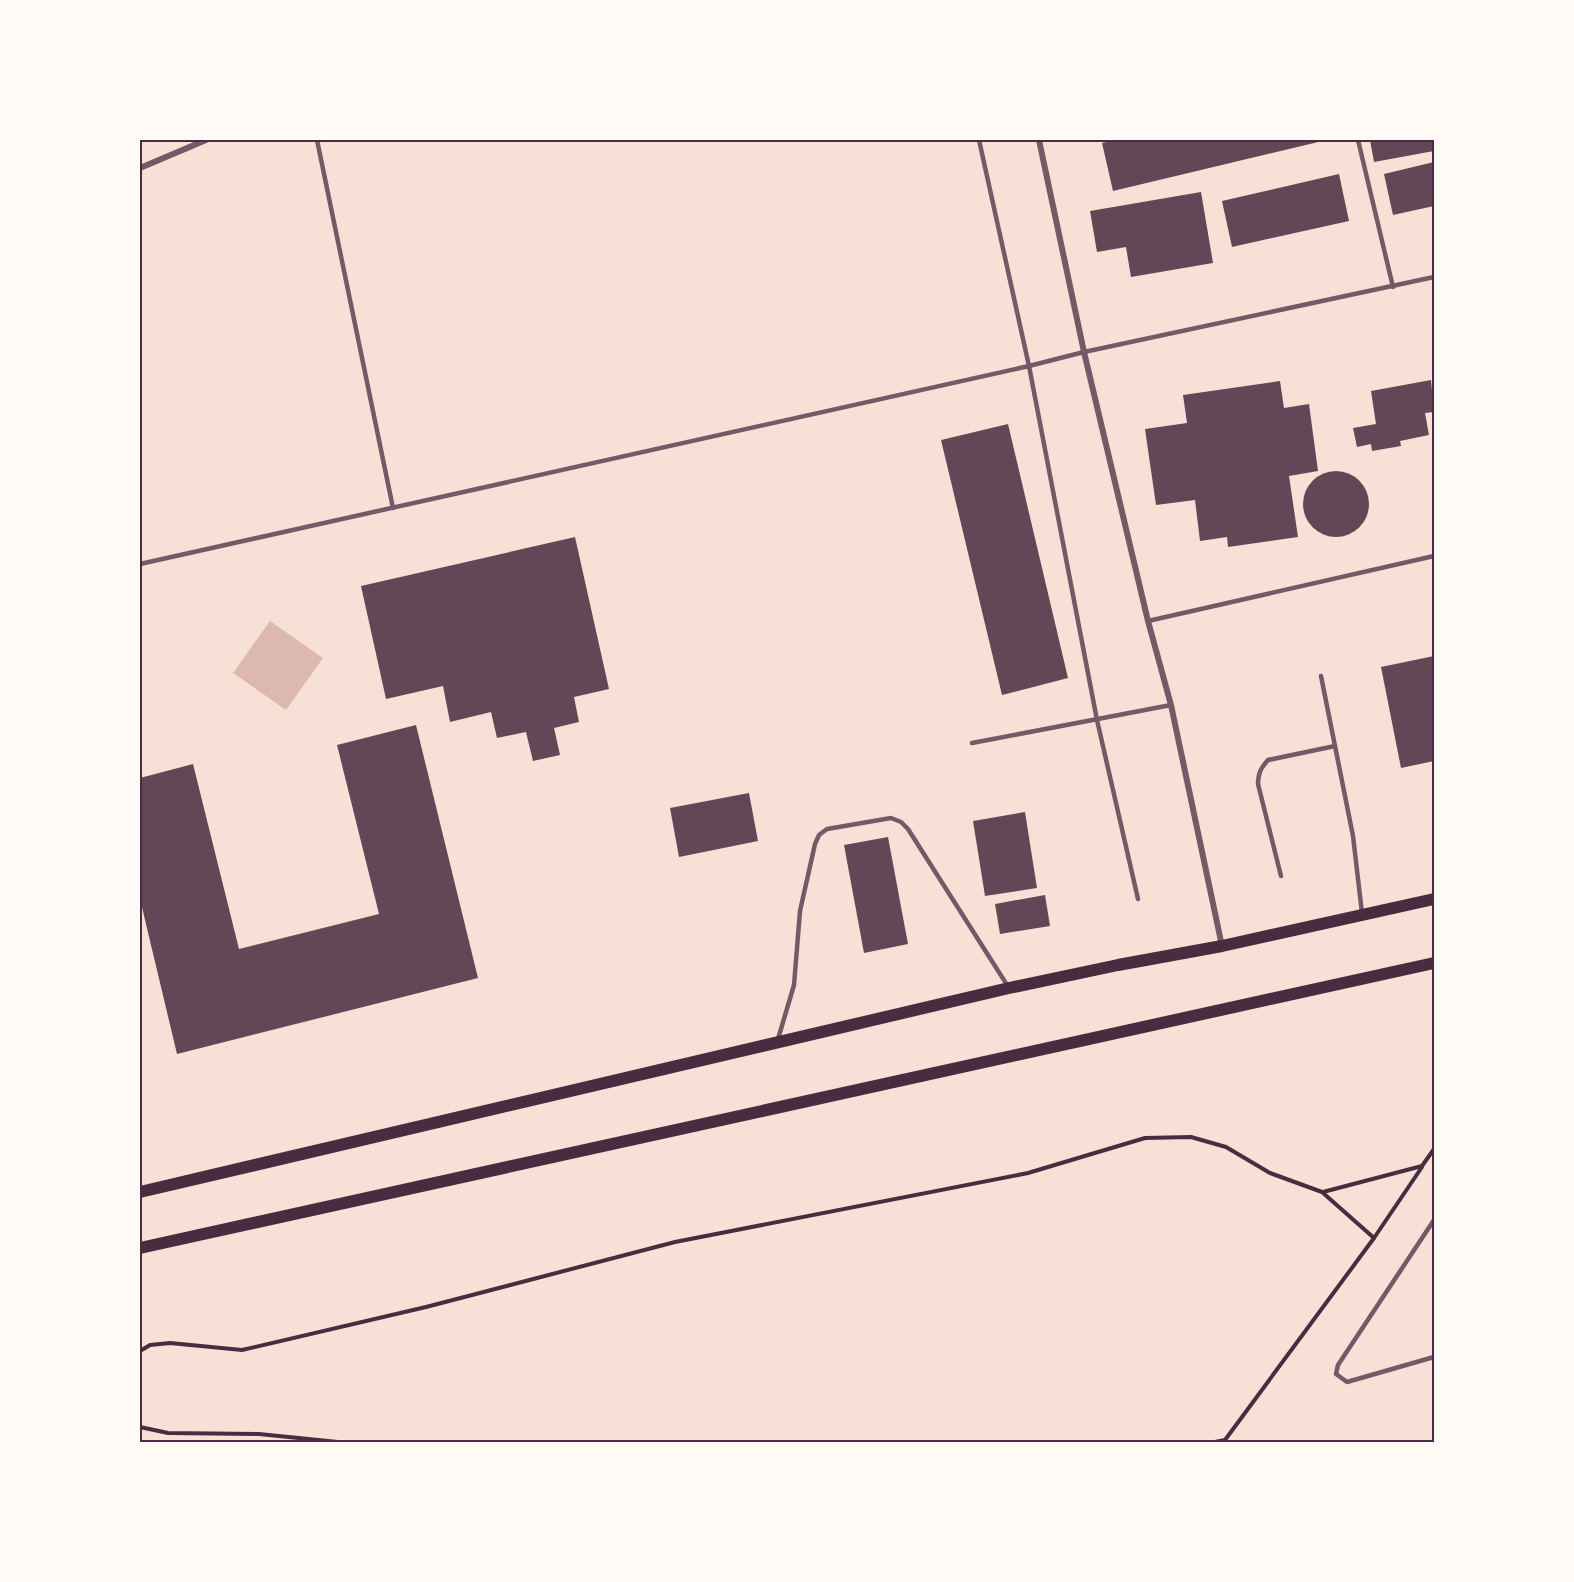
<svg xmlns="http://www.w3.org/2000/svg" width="1574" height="1582" viewBox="0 0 1574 1582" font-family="Inter,sans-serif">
	<rect width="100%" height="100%" fill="#f7e1d7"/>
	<polygon fill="#dcb8b0" points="270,621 323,658 286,710 233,673"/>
	<g fill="#644757">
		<polygon points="1115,140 1327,140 1113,191 1102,143"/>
		<polygon points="1370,140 1434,140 1434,151 1374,162"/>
		<polygon points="1434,162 1434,206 1393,215 1384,174"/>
		<polygon points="1339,174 1349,221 1232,247 1222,201"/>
		<polygon points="1201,192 1213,263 1131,277 1126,247 1097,252 1090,211"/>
		<polygon points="1431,380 1434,412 1425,413 1429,435 1400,441 1401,446 1372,451 1371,444 1357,447 1353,428 1376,424 1371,391"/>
		<polygon points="1280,381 1284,408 1309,404 1318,471 1289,476 1298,537 1228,547 1227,537 1200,541 1195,500 1156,505 1145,429 1187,423 1183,395"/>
		<polygon points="1008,424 1068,678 1002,695 941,440"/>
		<circle cx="1336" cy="504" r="33"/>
		<polygon points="575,537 609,689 574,697 579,722 554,728 560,755 533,761 526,732 497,738 491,712 450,722 443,686 386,699 361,586"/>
		<polygon points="1434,656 1434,761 1401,768 1381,667"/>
		<polygon points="416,725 478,978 177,1054 140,899 140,778 193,764 239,949 379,914 337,745"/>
		<polygon points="749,793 758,841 679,857 670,808"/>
		<polygon points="1025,812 1037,888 985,896 973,821"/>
		<polygon points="888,837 908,944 864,953 844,845"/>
		<polygon points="1045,895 1050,926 1000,934 995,904"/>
	</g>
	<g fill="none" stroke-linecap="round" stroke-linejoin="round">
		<g stroke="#4a2c40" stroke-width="4">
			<polyline points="1323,1192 1422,1166 1434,1149"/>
			<polyline points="1374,1238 1422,1167"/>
			<polyline points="140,1351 150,1345 170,1343 242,1350 426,1307 675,1242 1028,1173 1145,1138 1191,1137 1226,1147 1270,1173 1322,1192 1374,1238 1225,1440 1215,1442"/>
			<polyline points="140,1427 168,1433 259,1434 338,1442"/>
		</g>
		<g stroke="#755966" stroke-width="4.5">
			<polyline points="317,140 393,508"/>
			<polyline points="979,140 1029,366 1097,720 1138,899"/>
			<polyline points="1358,140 1393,287"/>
			<polyline points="140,564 1029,366 1084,352 1434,277"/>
			<polyline points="1148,621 1434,556"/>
			<polyline points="1321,676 1353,836 1362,913"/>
			<polyline points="972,743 1171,705"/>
			<path d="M1281 876 1258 784C1258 773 1261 768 1268 760L1335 746"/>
			<polyline points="778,1039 794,985 800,911 815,844 819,835 827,829 891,818 901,822 908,829 1009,988"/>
			<polyline points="1434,1220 1338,1365 1336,1374 1347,1382 1434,1357"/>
		</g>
		<g stroke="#755966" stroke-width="6">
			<polyline points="1039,140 1084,352 1148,621 1171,705 1222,946"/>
			<polyline points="140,168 206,140"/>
		</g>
		<g stroke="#4a2c40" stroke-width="12">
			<polyline points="140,1192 1009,988 1118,965 1222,946 1434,899"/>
			<polyline points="140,1248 1434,963"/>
		</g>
	</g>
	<rect width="1574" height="1582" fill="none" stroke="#fffaf5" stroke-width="282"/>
	<rect x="141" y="141" width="1292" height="1300" fill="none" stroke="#4a2c40" stroke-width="2"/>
</svg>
